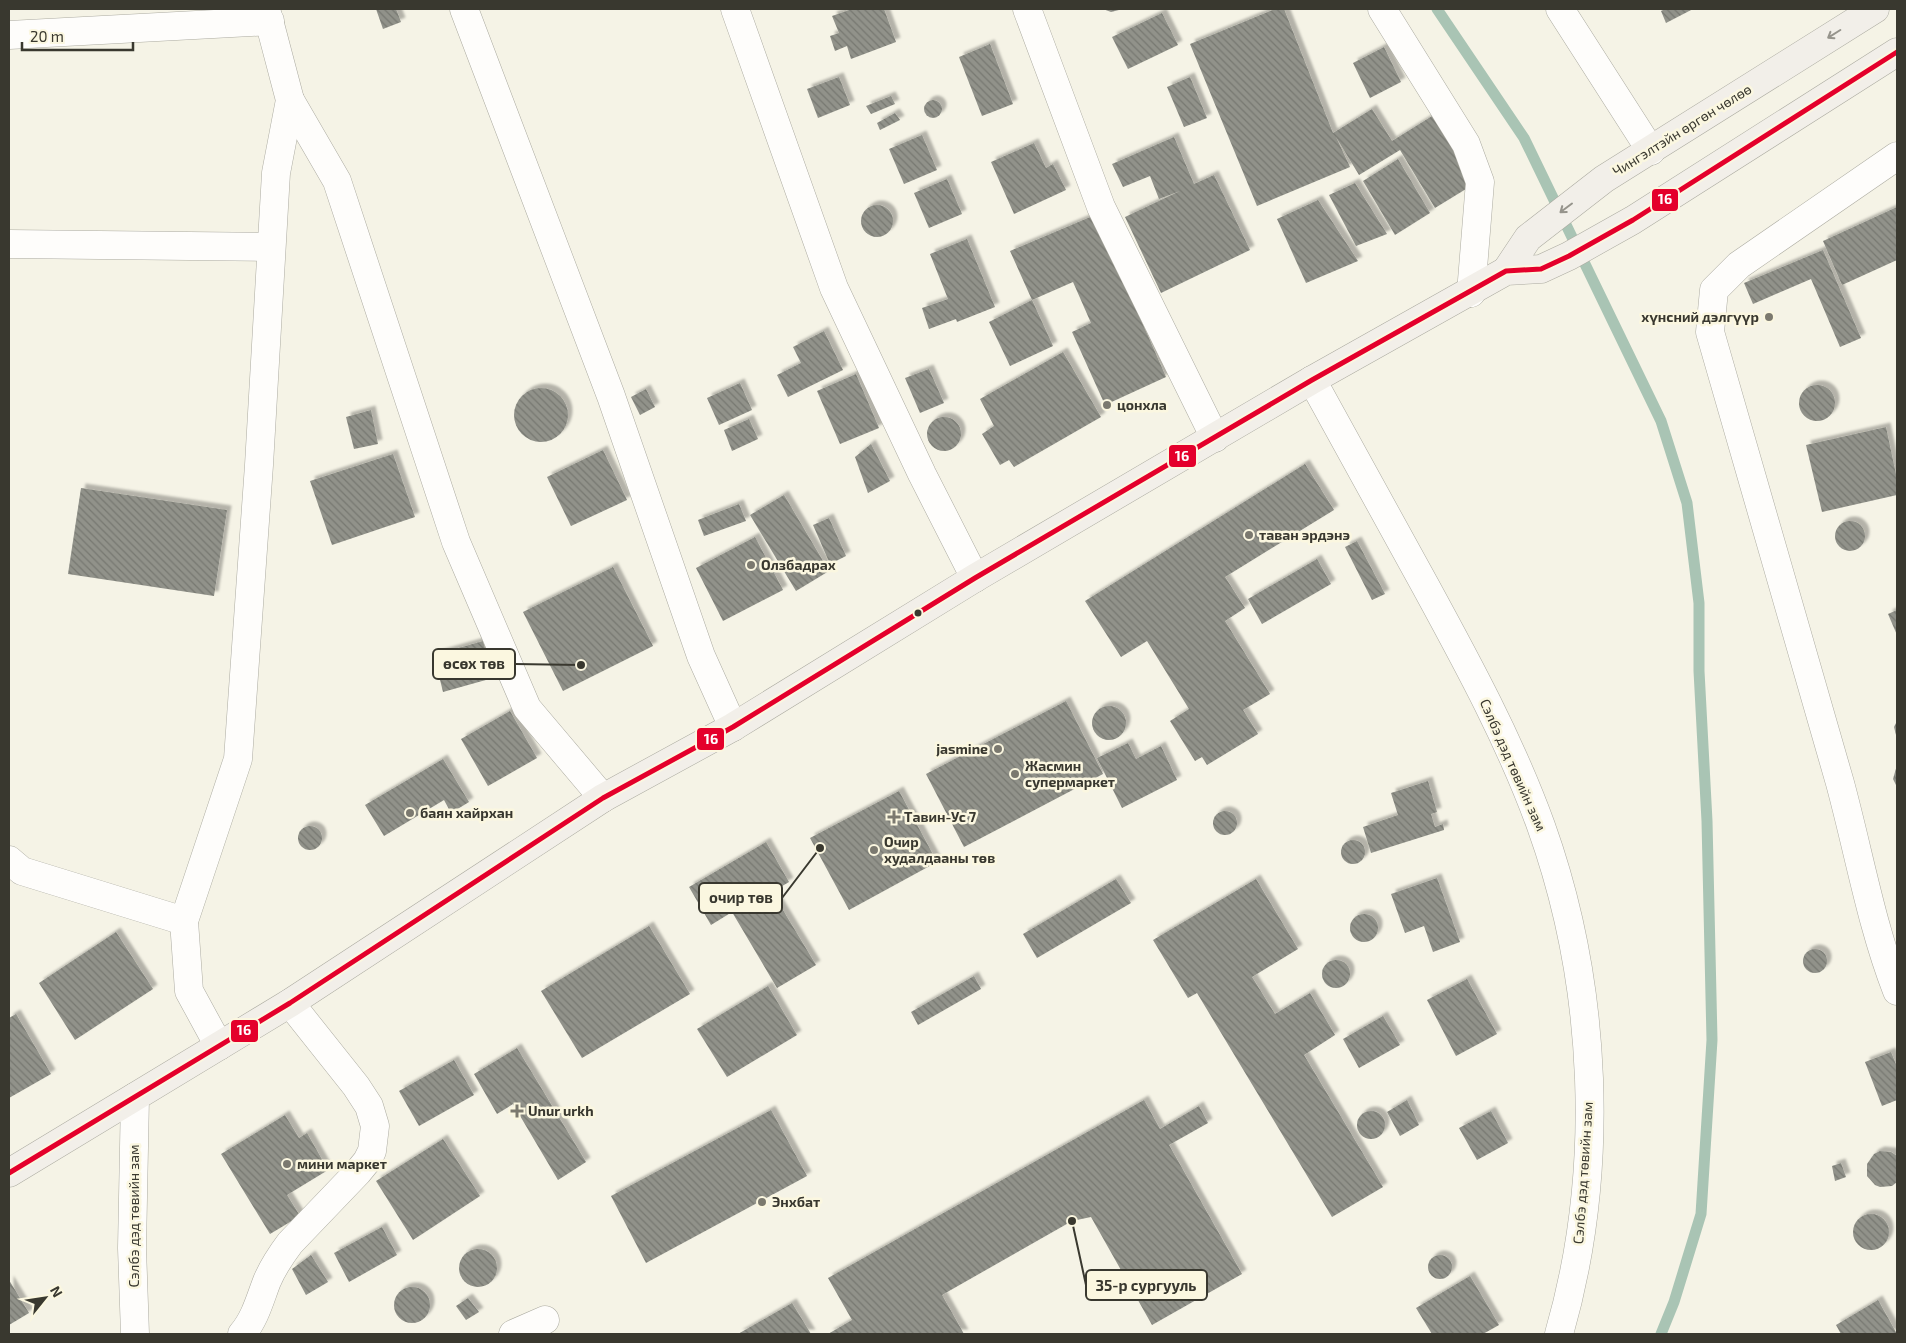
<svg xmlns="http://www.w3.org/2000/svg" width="1906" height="1343" viewBox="0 0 1906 1343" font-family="'Exo 2',sans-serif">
	<defs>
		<pattern id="building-back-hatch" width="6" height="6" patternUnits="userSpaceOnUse" patternTransform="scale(1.25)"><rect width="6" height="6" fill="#91928a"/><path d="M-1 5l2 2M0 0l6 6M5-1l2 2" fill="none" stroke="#777871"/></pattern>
		<filter id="shadow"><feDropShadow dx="4.5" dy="-4.5" stdDeviation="1" flood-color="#0004"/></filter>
	</defs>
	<rect width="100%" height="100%" fill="#f5f3e6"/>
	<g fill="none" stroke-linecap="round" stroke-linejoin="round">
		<polyline stroke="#a9c4b4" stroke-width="11" points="1437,9 1524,138 1661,421 1687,503 1699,603 1699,671 1707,821 1712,1040 1701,1214 1674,1302 1661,1334"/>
	</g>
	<g fill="url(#building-back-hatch)" filter="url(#shadow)">
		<polygon points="376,9 396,9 401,22 383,29"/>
		<polygon points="852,9 884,9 896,42 851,59 847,46 835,51 830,36 839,33 832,16"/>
		<polygon points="1103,9 1123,9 1111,12"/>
		<polygon points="1275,9 1284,9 1333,133 1372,109 1392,141 1437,113 1479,181 1435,208 1400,150 1359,175 1336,137 1350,167 1257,206 1190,44"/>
		<polygon points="1665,9 1693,9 1666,23 1661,11"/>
		<polygon points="1162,13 1178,45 1128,69 1112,37"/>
		<polygon points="990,44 1013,104 982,116 959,57"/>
		<polygon points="1384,47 1401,82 1370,98 1353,63"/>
		<polygon points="839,77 850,105 818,118 807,89"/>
		<polygon points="1190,77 1207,118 1184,127 1167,87"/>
		<polygon points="891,96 895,104 871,114 866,106"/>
		<circle cx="933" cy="109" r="9"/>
		<polygon points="895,113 900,120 880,130 877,123"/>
		<polygon points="922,135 937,170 904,184 889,149"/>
		<polygon points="1174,137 1194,184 1214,175 1250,250 1161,293 1125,217 1180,191 1159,199 1150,176 1123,187 1112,164"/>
		<polygon points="1034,143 1046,168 1053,164 1066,190 1014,214 991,162"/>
		<polygon points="1398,159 1430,213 1395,235 1363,181"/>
		<polygon points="947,179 962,214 929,228 914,193"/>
		<polygon points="1355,183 1387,234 1356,246 1329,195"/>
		<polygon points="1318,200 1358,261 1306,283 1277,219"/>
		<circle cx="877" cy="221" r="16"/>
		<polygon points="1897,207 1897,260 1842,285 1823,241"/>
		<polygon points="1095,215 1166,377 1105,405 1072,332 1091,323 1073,282 1032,300 1010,251"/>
		<polygon points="967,239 995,307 957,322 952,307 956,319 929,329 922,308 948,299 930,254"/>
		<polygon points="1823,250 1861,338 1840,347 1811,279 1753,304 1744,283"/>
		<polygon points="1032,300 1053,346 1010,366 989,322"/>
		<polygon points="824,331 843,370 788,397 777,375 801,363 793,347"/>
		<polygon points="1063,352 1101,417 1014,467 1009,460 1000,465 982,434 994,426 980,399"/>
		<polygon points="929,369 944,403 920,413 905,378"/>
		<polygon points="856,374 879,428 840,444 817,391"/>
		<polygon points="740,383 752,410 719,425 707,398"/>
		<circle cx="1817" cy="403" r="18"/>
		<circle cx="541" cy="415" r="27"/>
		<polygon points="646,389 655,407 640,415 631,397"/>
		<polygon points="371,410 378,444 354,449 346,417"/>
		<circle cx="944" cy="434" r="17"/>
		<polygon points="749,419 758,439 732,451 724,430"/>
		<polygon points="1886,427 1897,479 1897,495 1822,512 1806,445"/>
		<polygon points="871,444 890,481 868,493 855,457"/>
		<polygon points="603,450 627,500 571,526 547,477"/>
		<polygon points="393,454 415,517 332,545 310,481"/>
		<polygon points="1305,464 1334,510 1225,577 1245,608 1225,621 1270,694 1243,710 1258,734 1207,765 1202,757 1195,761 1170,721 1189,709 1147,641 1121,657 1085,601"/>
		<polygon points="81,488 227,510 214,596 68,574"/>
		<polygon points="784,495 829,571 796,591 750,515"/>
		<polygon points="739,504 746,521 704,536 698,520"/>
		<polygon points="829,518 846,556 830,564 813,525"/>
		<circle cx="1850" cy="536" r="15"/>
		<polygon points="755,537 783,590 723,621 696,568"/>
		<polygon points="1357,541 1385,594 1372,600 1345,547"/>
		<polygon points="1317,559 1331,584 1262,624 1248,599"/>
		<polygon points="613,567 653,646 563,691 523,612"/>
		<polygon points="1897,610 1897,635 1888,614"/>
		<polygon points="483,641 493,678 443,692 434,655"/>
		<polygon points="1066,701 1103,774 964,847 926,774"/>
		<circle cx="1109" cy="723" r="17"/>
		<polygon points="510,711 537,758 488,786 461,739"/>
		<polygon points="1897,721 1897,739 1894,727"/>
		<polygon points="1128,743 1136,759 1161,746 1177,780 1122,808 1097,758"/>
		<polygon points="443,759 469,802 451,813 444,800 384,836 365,805"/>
		<polygon points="1897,765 1897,787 1893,779"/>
		<polygon points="1428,781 1437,812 1431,814 1435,827 1443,824 1444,830 1371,853 1363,827 1398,815 1391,793"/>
		<polygon points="899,791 937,862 849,910 810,838"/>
		<circle cx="1225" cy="823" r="12"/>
		<circle cx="310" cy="838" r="12"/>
		<circle cx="1353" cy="852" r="12"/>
		<polygon points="766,842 789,882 772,892 816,965 777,988 732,912 711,925 689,887"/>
		<polygon points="1437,878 1460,942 1433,952 1424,926 1405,933 1391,894"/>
		<polygon points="1116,879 1131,903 1037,958 1023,934"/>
		<polygon points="1256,879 1298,949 1252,977 1275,1014 1310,993 1335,1035 1304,1055 1383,1187 1332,1217 1197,993 1188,998 1153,940"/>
		<circle cx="1364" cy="928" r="14"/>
		<polygon points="649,926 690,994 582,1058 541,991"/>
		<polygon points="116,932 153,989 75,1040 39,983"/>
		<circle cx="1815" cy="961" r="12"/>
		<circle cx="1336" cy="974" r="14"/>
		<polygon points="974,976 981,989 918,1025 911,1012"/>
		<polygon points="1467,979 1497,1034 1456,1056 1427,1000"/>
		<polygon points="768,986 797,1035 727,1077 697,1029"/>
		<polygon points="16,1014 51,1074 9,1098 9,1018"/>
		<polygon points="1383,1016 1400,1045 1359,1068 1343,1039"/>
		<polygon points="517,1048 586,1162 558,1180 513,1104 497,1114 474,1074"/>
		<polygon points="1891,1052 1897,1067 1897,1100 1882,1106 1865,1062"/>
		<polygon points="454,1060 474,1095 419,1126 399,1091"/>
		<polygon points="1144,1100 1160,1129 1199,1106 1208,1123 1169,1145 1242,1274 1152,1325 1091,1217 1072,1221 942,1295 964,1334 828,1334 852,1320 828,1278"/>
		<polygon points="1407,1100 1419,1125 1400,1136 1387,1112"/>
		<polygon points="771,1110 807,1176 646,1263 611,1196"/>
		<polygon points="1491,1111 1508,1143 1477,1160 1459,1128"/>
		<circle cx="1371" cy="1125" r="14"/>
		<polygon points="285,1115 299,1138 307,1133 328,1170 287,1195 300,1216 270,1234 221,1154"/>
		<polygon points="443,1139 480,1196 413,1240 376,1181"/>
		<polygon points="1880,1151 1891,1152 1897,1156 1897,1182 1892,1186 1880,1187 1875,1185 1867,1176 1867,1164 1874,1154"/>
		<polygon points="1841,1163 1846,1177 1835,1181 1832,1166"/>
		<circle cx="1871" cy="1232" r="18"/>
		<polygon points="382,1227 397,1255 349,1282 334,1253"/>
		<circle cx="478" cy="1268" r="19"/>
		<circle cx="1440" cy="1267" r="12"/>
		<polygon points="311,1255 328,1282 306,1295 292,1269"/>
		<polygon points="1470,1276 1499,1325 1483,1334 1432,1334 1416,1308"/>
		<polygon points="9,1280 29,1313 9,1325"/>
		<circle cx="412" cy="1305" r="18"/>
		<polygon points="468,1298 479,1312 466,1320 456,1306"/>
		<polygon points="1878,1300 1897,1334 1841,1334 1836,1325"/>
		<polygon points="792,1303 811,1334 738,1334"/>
	</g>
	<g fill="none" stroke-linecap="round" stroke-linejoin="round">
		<defs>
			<g id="minor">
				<polyline points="464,9 611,396 701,656 733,727"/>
				<polyline points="735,9 834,288 922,474 975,578"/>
				<polyline points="1027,9 1101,207 1215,438"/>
				<polyline points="1382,9 1466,144 1480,182 1471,293"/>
				<polyline points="1560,9 1651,151"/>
				<polyline points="9,35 270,21"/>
				<polyline points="290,100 337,181 456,542 527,708 603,798"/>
				<path d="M1897 156 1739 265 1714 290 1710 332C1753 483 1797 633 1840 783 1859 853 1871 924 1897 991"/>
				<polyline points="9,244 271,247"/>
				<polyline points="9,860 22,871 184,921"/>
				<polyline points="219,1046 189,991 184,921 238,759 259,465 276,173 290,100 266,9"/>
				<path d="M242 1334C255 1319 260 1299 267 1281 273 1267 281 1255 290 1243L358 1172 367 1161 372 1151 375 1126 369 1106 356 1086 290 1003"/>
				<polyline points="513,1334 545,1320"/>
			</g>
			<g id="tertiary">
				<path d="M1312 380C1350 449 1388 518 1426 587 1468 664 1511 743 1541 826 1598 985 1606 1171 1559 1334"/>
				<polyline points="135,1334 132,1248 135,1097"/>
			</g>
			<g id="secondary">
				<polyline points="1506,271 1528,238 1604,179 1875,9"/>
				<polyline points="9,1173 290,1003 603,798 733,727 975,578 1312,380 1506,271 1541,269 1569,256 1633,220 1897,52"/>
			</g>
		</defs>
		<use href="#minor" stroke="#acaba1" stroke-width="29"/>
		<use href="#tertiary" stroke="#acaba1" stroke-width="29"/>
		<use href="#secondary" stroke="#acaba1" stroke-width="29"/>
		<use href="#minor" stroke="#fefdfb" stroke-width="28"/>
		<use href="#tertiary" stroke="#fefdfb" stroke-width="28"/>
		<use href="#secondary" stroke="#f2efe9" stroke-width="28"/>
		<defs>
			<polyline id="bus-1" points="9,1173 290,1003 603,798 733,727 975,578 1312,380 1506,271 1541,269 1569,256 1633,220 1897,52"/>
		</defs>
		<use href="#bus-1" stroke="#fbf7e0" stroke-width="9"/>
		<use href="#bus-1" stroke="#e4002b" stroke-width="5"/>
	</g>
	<defs><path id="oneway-shaft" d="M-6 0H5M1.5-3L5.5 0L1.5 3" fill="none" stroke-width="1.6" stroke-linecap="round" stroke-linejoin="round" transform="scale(1.25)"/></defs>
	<g stroke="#96948c">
		<use href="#oneway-shaft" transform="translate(1834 34) rotate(148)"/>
		<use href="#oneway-shaft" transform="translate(1566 208) rotate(143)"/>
	</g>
	<g fill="#7b796f" stroke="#fbf7e0" stroke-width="2">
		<circle cx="1769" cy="317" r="5"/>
		<circle cx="1107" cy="405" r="5"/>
		<circle cx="1249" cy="535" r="5"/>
		<circle cx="751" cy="565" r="5"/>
		<circle cx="998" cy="749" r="5"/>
		<circle cx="1015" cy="774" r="5"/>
		<circle cx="410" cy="813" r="5"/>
		<path d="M891.5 809.5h5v5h5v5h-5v5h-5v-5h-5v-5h5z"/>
		<circle cx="874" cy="850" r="5"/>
		<path d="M514.5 1103.5h5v5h5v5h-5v5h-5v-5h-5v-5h5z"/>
		<circle cx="287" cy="1164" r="5"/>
		<circle cx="762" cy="1202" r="5"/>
	</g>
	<circle fill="#39382f" stroke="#fbf7e0" stroke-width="2" cx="918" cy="613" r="4.5"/>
	<g text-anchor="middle" stroke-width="5" stroke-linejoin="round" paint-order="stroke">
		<g font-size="14" fill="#39382f" stroke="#fbf7e0">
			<text transform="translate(1682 130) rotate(-32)" y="5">Чингэлтэйн өргөн чөлөө</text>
			<text transform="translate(1513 765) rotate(66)" y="5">Сэлбэ дэд төвийн зам</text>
			<text transform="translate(1583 1173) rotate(-86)" y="5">Сэлбэ дэд төвийн зам</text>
			<text transform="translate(134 1216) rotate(-90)" y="5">Сэлбэ дэд төвийн зам</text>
		</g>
		<g font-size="14" font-weight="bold" fill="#39382f" stroke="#fbf7e0" text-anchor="start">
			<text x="1759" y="322" text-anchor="end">хүнсний дэлгүүр</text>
			<text x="1117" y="410">цонхла</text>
			<text x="1259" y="540">таван эрдэнэ</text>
			<text x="761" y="570">Олзбадрах</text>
			<text x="988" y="754" text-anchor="end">jasmine</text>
			<text x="1025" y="771">Жасмин<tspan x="1025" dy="16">супермаркет</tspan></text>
			<text x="420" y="818">баян хайрхан</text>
			<text x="904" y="822">Тавин-Ус 7</text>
			<text x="884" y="847">Очир<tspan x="884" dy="16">худалдааны төв</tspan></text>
			<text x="528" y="1116">Unur urkh</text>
			<text x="297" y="1169">мини маркет</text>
			<text x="772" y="1207">Энхбат</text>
		</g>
	</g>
	<path fill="none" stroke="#39382f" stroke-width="2" d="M581 665L515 664M820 848L782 898M1072 1221L1086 1285"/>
	<g fill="#39382f" stroke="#fbf7e0" stroke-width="2">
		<circle cx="581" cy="665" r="5"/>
		<circle cx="820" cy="848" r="5"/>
		<circle cx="1072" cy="1221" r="5"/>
	</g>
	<g fill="#fbf7e0" stroke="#39382f" stroke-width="2">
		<rect x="433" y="649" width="82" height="30" rx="5"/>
		<rect x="699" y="883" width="83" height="30" rx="5"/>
		<rect x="1086" y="1270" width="121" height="30" rx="5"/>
	</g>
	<g font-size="15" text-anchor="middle" font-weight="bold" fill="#39382f">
		<text x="474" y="669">өсөх төв</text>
		<text x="741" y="903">очир төв</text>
		<text x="1146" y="1291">35-р сургууль</text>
	</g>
	<g stroke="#fbf7e0" stroke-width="2">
		<rect x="1651" y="188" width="28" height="24" rx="5" fill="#e4002b"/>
		<rect x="1168" y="444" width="29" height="24" rx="5" fill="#e4002b"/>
		<rect x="696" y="727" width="29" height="24" rx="5" fill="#e4002b"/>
		<rect x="230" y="1019" width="29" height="24" rx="5" fill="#e4002b"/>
	</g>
	<g font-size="14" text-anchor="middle" font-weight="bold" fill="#fff">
		<text x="1665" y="204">16</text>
		<text x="1182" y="461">16</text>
		<text x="711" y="744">16</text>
		<text x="244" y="1035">16</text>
	</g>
	<rect width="1906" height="1343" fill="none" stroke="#39382f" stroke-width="20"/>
	<g transform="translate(45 1298) rotate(60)" stroke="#fbf7e0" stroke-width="4" paint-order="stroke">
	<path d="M0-4L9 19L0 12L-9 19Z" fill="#39382f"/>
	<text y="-8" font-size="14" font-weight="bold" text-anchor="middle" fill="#39382f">N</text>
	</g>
	<path d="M22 42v8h111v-8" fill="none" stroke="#39382f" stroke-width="2.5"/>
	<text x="30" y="42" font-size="15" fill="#39382f" stroke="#fbf7e0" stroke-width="4" paint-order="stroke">20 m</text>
</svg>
